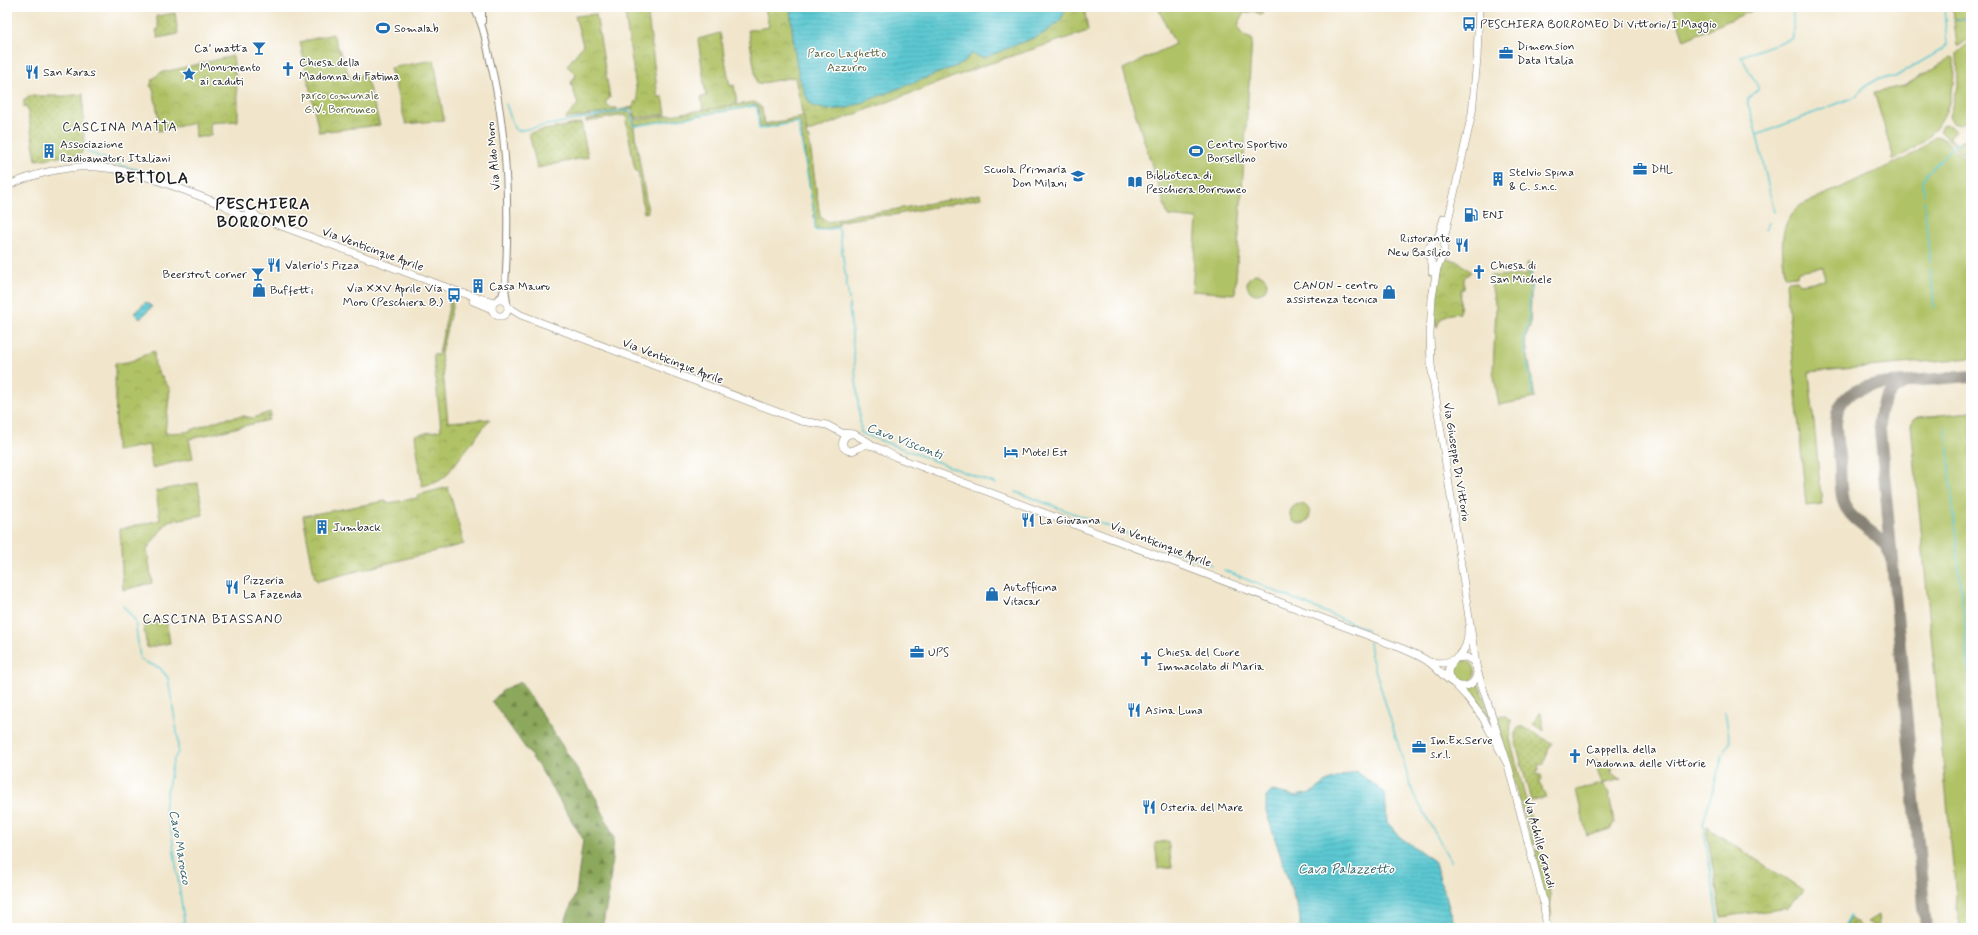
<svg xmlns="http://www.w3.org/2000/svg" width="1978" height="935" viewBox="0 0 1978 935" font-family="Mynerve,sans-serif">
	<defs>
		<pattern id="forest-firs" width="22" height="20" patternUnits="userSpaceOnUse"><rect width="22" height="20" fill="#8ca85b"/><path d="M5 1l3.5 6h-7zM16 11l3.5 6h-7z" fill="#72884a"/></pattern>
		<pattern id="cemetery-stones" width="16" height="16" patternUnits="userSpaceOnUse"><rect width="16" height="16" fill="#b0c266"/><path d="M2 7V4a2 2 0 0 1 4 0v3zM10 15v-3a2 2 0 0 1 4 0v3z" fill="#97a658"/></pattern>
		<pattern id="park-crowns" width="20" height="18" patternUnits="userSpaceOnUse"><rect width="20" height="18" fill="#b0c266"/><path d="M2 6a3 3 0 1 1 6 0M12 15a3 3 0 1 1 6 0" fill="none" stroke="#97a658"/></pattern>
		<pattern id="garden-dots" width="8" height="8" patternUnits="userSpaceOnUse"><rect width="8" height="8" fill="#b0c266"/><path d="M2 2h.1M6 6h.1" fill="none" stroke="#97a658" stroke-width="1.8" stroke-linecap="round"/></pattern>
		<pattern id="water-rules" width="6" height="5" patternUnits="userSpaceOnUse"><rect width="6" height="5" fill="#5bc8d1"/><path d="M0 2.5h6" fill="none" stroke="#4fabb3"/></pattern>
	</defs>
	<rect width="100%" height="100%" fill="#fff"/>
	<filter id="ink" filterUnits="userSpaceOnUse"><feTurbulence type="fractalNoise" baseFrequency=".025" numOctaves="2"/><feDisplacementMap in="SourceGraphic" scale="8" xChannelSelector="R" yChannelSelector="G"/><feConvolveMatrix kernelMatrix="1 2 1 2 8 2 1 2 1" color-interpolation-filters="sRGB"/></filter>
	<filter id="wash" filterUnits="userSpaceOnUse"><feTurbulence type="fractalNoise" baseFrequency=".012" numOctaves="4" result="noise"/><feDisplacementMap in="SourceGraphic" scale="16" xChannelSelector="R" yChannelSelector="G"/><feGaussianBlur stdDeviation="0.9" result="paint"/><feColorMatrix in="noise" values="0 0 0 0 0 0 0 0 0 0 0 0 0 0 0 0 0 1.4 0 .05"/><feComposite in="paint" operator="in"/></filter>
	<g filter="url(#wash)">
		<rect width="100%" height="100%" fill="#f1e6cc"/>
		<g fill="#b0c266" stroke="#666f41">
			<path d="M1168 7H1263L1262 15 1254 11 1244 13C1235 26 1237 34 1252 39L1235 294 1192 291 1197 219 1168 216 1133 106 1123 69 1175 44 1159 10Z"/>
			<polygon points="1673,7 1760,7 1684,40"/>
			<polygon points="1953,7 1971,7 1971,17 1954,19"/>
			<polygon points="1971,19 1971,37 1959,46 1957,46 1954,21"/>
			<polygon points="1971,41 1971,123 1968,120 1959,125 1953,123 1949,116 1958,86 1957,53"/>
			<path d="M1953 57 1954 59C1956 109 1938 139 1893 160L1891 158 1893 156 1874 92 1904 86Z"/>
			<polygon points="1946,124 1950,126 1955,131 1950,138 1956,144 1954,145 1940,131 1943,125"/>
			<path d="M1935 136C1950 137 1956 158 1971 160V358L1809 372 1822 504 1806 506 1786 283 1788 281 1797 280 1800 284 1825 280 1823 267 1798 271 1797 276 1786 277 1785 276C1782 249 1777 223 1801 205L1904 159 1918 151Z"/>
			<polygon points="1969,136 1971,137 1971,158 1965,156 1955,147"/>
			<polygon points="1527,263 1532,263 1530,326 1525,338 1535,398 1499,405 1493,371 1496,307 1489,276 1527,275"/>
			<circle cx="1257" cy="284" r="10"/>
			<polygon points="1971,412 1971,925 1969,928 1959,928 1911,425 1913,419 1918,417"/>
			<circle cx="1300" cy="514" r="10"/>
			<circle cx="1463" cy="672" r="12"/>
			<polygon points="1478,682 1490,716 1486,716 1464,690"/>
			<polygon points="1540,713 1541,713 1544,731 1533,724"/>
			<polygon points="1500,715 1507,716 1511,720 1510,739 1537,843 1534,845 1532,844 1497,722"/>
			<polygon points="1602,784 1609,793 1614,823 1610,829 1587,836 1576,790"/>
			<polygon points="1536,850 1539,850 1550,894 1551,916 1548,916 1534,852"/>
			<polygon points="1878,915 1879,928 1867,922"/>
		</g>
		<polygon fill="url(#forest-firs)" stroke="#54623c" points="521,682 596,798 614,837 609,893 602,928 552,928 563,927 576,893 583,839 541,770 492,701 504,689"/>
		<polygon fill="url(#cemetery-stones)" stroke="#666f41" points="1850,918 1863,928 1844,928"/>
		<g fill="url(#park-crowns)" stroke="#666f41">
			<polygon points="624,7 647,7 658,97 663,97 666,114 637,118 632,109 619,110 633,107 635,102 638,101"/>
			<polygon points="765,7 1084,7 1088,31 985,65 806,133 795,77 757,84 748,30 769,27"/>
			<polygon points="596,14 610,98 606,101 607,105 610,108 617,108 617,111 565,119 578,104 571,83 576,75 567,66 583,45 575,16"/>
			<polygon points="720,33 730,86 734,85 737,104 703,110 701,97 706,96 698,39"/>
			<polygon points="333,34 350,78 365,74 380,125 319,132 300,42"/>
			<polygon points="233,56 238,100 238,121 210,123 211,135 195,138 194,123 158,131 156,121 159,120 153,88 150,86 153,79 160,73"/>
			<polygon points="434,60 444,120 406,124 390,68"/>
			<path d="M1445 259 1458 261 1471 272 1464 278V289H1461L1460 313C1448 314 1441 315 1437 327 1431 314 1436 270 1445 259Z"/>
			<polygon points="450,302 453,303 441,353 448,422 490,419 445,477 435,483 422,486 415,435 441,430 433,354 437,355 439,353"/>
			<path d="M154 351 155 367 170 389 165 433 186 432 222 419 243 416 253 418 270 412 271 416H268L269 420 189 439 193 458 152 468 149 445 116 451 115 363C135 363 137 357 154 351Z"/>
			<polygon points="198,483 203,515 168,521 147,549 152,583 123,590 120,529 160,520 156,491"/>
			<polygon points="448,487 464,544 318,581 315,579 303,516 385,501 388,503 417,498 418,495"/>
			<polygon points="166,619 170,643 147,648 143,623"/>
			<polygon points="1706,827 1803,890 1788,908 1721,917"/>
			<polygon points="1168,841 1172,867 1158,869 1155,843"/>
		</g>
		<g fill="url(#garden-dots)" stroke="#666f41">
			<polygon points="175,13 178,34 158,38 156,30 159,29 156,16"/>
			<polygon points="83,94 84,146 81,154 36,160 27,107 24,107 24,100 28,99 28,96 66,96"/>
			<polygon points="755,102 762,108 764,124 804,117 807,138 809,138 820,217 829,222 858,214 892,210 980,194 981,198 893,215 876,215 838,222 838,226 816,230 800,121 760,128 758,107 755,105 740,109 638,125 634,124 634,113 637,120"/>
			<polygon points="624,111 629,112 632,116 648,212 644,213 638,172 635,170 626,121 628,119 624,115 586,122 586,120"/>
			<polygon points="581,123 588,157 537,168 529,133"/>
			<polygon points="1519,727 1523,727 1552,743 1549,747 1544,764 1538,764 1539,770 1536,771 1537,775 1541,775 1542,780 1539,781 1546,798 1531,801 1515,739 1515,733"/>
			<polygon points="1593,758 1613,770 1611,773 1621,779 1602,784"/>
		</g>
		<g fill="url(#water-rules)" stroke="#3c7276">
			<path d="M790 7H1067L1060 21 1043 34 984 58 971 54 962 64 848 108 828 110 812 106C795 84 793 35 790 7Z"/>
			<polygon points="146,302 152,307 140,319 134,313"/>
			<polygon points="1356,771 1385,793 1387,822 1400,837 1434,861 1456,928 1300,928 1300,916 1266,811 1266,797 1272,791 1295,796 1311,793 1328,781"/>
		</g>
		<g fill="none" stroke-linecap="round" stroke-linejoin="round">
			<g stroke="#5bc8d1" stroke-width="1.5">
				<polyline points="1944,7 1945,21 1947,20"/>
				<polyline points="1954,20 1971,18"/>
				<polyline points="506,104 514,128 517,131 626,110 632,112 633,125 636,126 754,106 757,108 759,129 798,122 815,218 815,229 817,231 837,228 839,229 849,300"/>
				<polyline points="1757,135 1857,96 1864,87 1880,78 1895,77 1943,49 1947,44 1945,21"/>
				<polyline points="1954,146 1958,142"/>
				<polyline points="86,151 122,166 153,173"/>
				<polyline points="1924,194 1923,181 1926,174 1952,148"/>
				<polyline points="1924,200 1930,263"/>
				<polyline points="1774,212 1757,135 1748,104 1748,99 1758,90 1758,87 1741,56 1793,38 1793,7"/>
				<polyline points="1765,230 1769,223"/>
				<polyline points="1531,265 1528,325 1523,339 1533,396"/>
				<polyline points="1931,269 1934,308"/>
				<polyline points="849,304 861,433 996,484"/>
				<polyline points="1946,427 1971,700"/>
				<polyline points="1016,492 1212,565"/>
				<polyline points="1224,570 1368,630"/>
				<polyline points="123,606 135,620 140,659 145,662 160,668 168,678 178,738 178,752 173,761 164,808 171,830 184,921 181,928"/>
				<polyline points="1369,642 1371,656 1413,793 1451,862"/>
				<polyline points="1719,928 1703,824 1722,757 1730,742 1725,712"/>
				<polyline points="1843,928 1850,916"/>
			</g>
			<g stroke="#868174" stroke-width="12">
				<path d="M1890 554C1881 532 1857 527 1846 508 1839 496 1841 476 1840 463 1838 450 1836 436 1836 423 1837 385 1876 384 1904 382"/>
				<path d="M1926 928 1879 419C1881 399 1893 387 1911 381L1971 376"/>
			</g>
		</g>
	</g>
	<g filter="url(#ink)">
		<g fill="none" stroke-linecap="round" stroke-linejoin="round">
			<defs>
				<g id="tertiary">
					<path d="M474 8C483 24 486 42 490 60 508 134 510 212 505 287L507 303"/>
					<polyline points="482,22 482,7"/>
					<polyline points="497,300 502,296 504,289"/>
				</g>
				<g id="secondary">
					<path d="M7 186C93 148 137 173 218 203 231 208 248 203 257 217"/>
					<polyline points="226,206 239,215 257,217 459,292 494,302"/>
					<path d="M1432 272C1434 259 1428 259 1427 250L1439 235 1444 218"/>
					<circle cx="500" cy="308" r="8"/>
					<polyline points="473,301 492,309"/>
					<polyline points="508,307 521,315 801,421 827,425 842,433 854,434 870,443"/>
					<path d="M850 434C843 436 839 446 847 450 854 454 860 444 867 445 877 445 887 453 896 457L1401 648C1410 652 1421 656 1429 662 1440 670 1456 694 1471 684 1475 681 1477 676 1477 671L1431 365 1430 334 1432 298 1437 268 1444 253V239L1472 113 1477 59 1479 7"/>
					<path d="M1429 662C1453 666 1469 655 1468 629"/>
					<polyline points="1508,765 1483,718 1467,697 1450,679 1448,673 1449,667 1456,658 1466,657 1473,661 1476,667 1508,765 1543,900 1547,928"/>
				</g>
			</defs>
			<use href="#tertiary" stroke="#868174" stroke-width="8"/>
			<use href="#secondary" stroke="#868174" stroke-width="8"/>
			<use href="#tertiary" stroke="#fff" stroke-width="6"/>
			<use href="#secondary" stroke="#fff" stroke-width="7"/>
		</g>
	</g>
	<defs>
		<symbol id="bus-bare" viewBox="-9 -9 18 18"><path d="M-5-6H5V4H4V6H2V4H-2V6H-4V4H-5ZM-3.5-4V0h7V-4ZM-3.5 1.2v1.5H-2V1.2ZM2 1.2v1.5H3.5V1.2Z" fill="#1f6fb2" stroke="#fff" stroke-width="2.5" paint-order="stroke"/></symbol>
		<symbol id="stadium-bare" viewBox="-9 -9 18 18"><path d="M0-5a6.5 5 0 1 0 0 10a6.5 5 0 1 0 0-10ZM-3.5-1.8h7v3.6h-7Z" fill="#1f6fb2" stroke="#fff" stroke-width="2.5" paint-order="stroke"/></symbol>
		<symbol id="bar-bare" viewBox="-9 -9 18 18"><path d="M-6-5H6L.8 .8V4.5H3.5V6h-7V4.5H-.8V.8Z" fill="#1f6fb2" stroke="#fff" stroke-width="2.5" paint-order="stroke"/></symbol>
		<symbol id="office-bare" viewBox="-9 -9 18 18"><path d="M-6-3h4V-5.5h4V-3h4V5H-6ZM-1-4.5V-3h2v-1.5ZM-6 0V1H6V0Z" fill="#1f6fb2" stroke="#fff" stroke-width="2.5" paint-order="stroke"/></symbol>
		<symbol id="church-bare" viewBox="-9 -9 18 18"><path d="M-1.2-6h2.4v3.5h3.3v2.4h-3.3V6h-2.4V-.1h-3.3v-2.4h3.3Z" fill="#1f6fb2" stroke="#fff" stroke-width="2.5" paint-order="stroke"/></symbol>
		<symbol id="restaurant-bare" viewBox="-9 -9 18 18"><path d="M-5-6h1v4h1v-4h1v4h1v-4h1v5L-1.5 .5V6h-2V.5L-5-1ZM5-6V6H3V1.5H1.5Q1.5-4 5-6Z" fill="#1f6fb2" stroke="#fff" stroke-width="2.5" paint-order="stroke"/></symbol>
		<symbol id="sight-bare" viewBox="-9 -9 18 18"><path d="M0-6L1.8-2.2L6-1.7L2.9 1.2L3.7 5.4L0 3.3L-3.7 5.4L-2.9 1.2L-6-1.7L-1.8-2.2Z" fill="#1f6fb2" stroke="#fff" stroke-width="2.5" paint-order="stroke"/></symbol>
		<symbol id="building-bare" viewBox="-9 -9 18 18"><path d="M-4-6H4V6H1V3H-1V6H-4ZM-2.5-4.3h1.7v1.8h-1.7ZM.8-4.3h1.7v1.8H.8ZM-2.5-1h1.7V.8h-1.7ZM.8-1h1.7V.8H.8Z" fill="#1f6fb2" stroke="#fff" stroke-width="2.5" paint-order="stroke"/></symbol>
		<symbol id="school-bare" viewBox="-9 -9 18 18"><path d="M0-5L7-2L0 1L-7-2ZM-4 1L0 2.5L4 1V4Q0 6-4 4Z" fill="#1f6fb2" stroke="#fff" stroke-width="2.5" paint-order="stroke"/></symbol>
		<symbol id="library-bare" viewBox="-9 -9 18 18"><path d="M-6-4Q-3-5.5-.7-3.5V5Q-3 3-6 4ZM6-4Q3-5.5 .7-3.5V5Q3 3 6 4Z" fill="#1f6fb2" stroke="#fff" stroke-width="2.5" paint-order="stroke"/></symbol>
		<symbol id="fuel-bare" viewBox="-9 -9 18 18"><path d="M-5.5-6h7V0h2V4h1.3V-2.5L3-4.5l.8-.8L6-3V5H2.5V1h-1V6h-7ZM-4.2-4.7v3.2H.2V-4.7Z" fill="#1f6fb2" stroke="#fff" stroke-width="2.5" paint-order="stroke"/></symbol>
		<symbol id="shop-bare" viewBox="-9 -9 18 18"><path d="M-5-2.5h2.3a2.7 3.5 0 0 1 5.4 0H5L5.5 6h-11ZM-1.5-2.5h3a1.5 2.3 0 0 0-3 0Z" fill="#1f6fb2" stroke="#fff" stroke-width="2.5" paint-order="stroke"/></symbol>
		<symbol id="hotel-bare" viewBox="-9 -9 18 18"><path d="M-6-4.5h1.5V1H6V5H4.5V3h-9V5H-6ZM-4 0a1.8 1.8 0 1 1 3.6 0ZM.5 0V-2.5h3Q6-2.5 6 0Z" fill="#1f6fb2" stroke="#fff" stroke-width="2.5" paint-order="stroke"/></symbol>
	</defs>
	<g fill-rule="evenodd">
		<use href="#bus-bare" x="1459" y="14" width="20" height="20"/>
		<use href="#stadium-bare" x="373" y="18" width="20" height="20"/>
		<use href="#bar-bare" x="249" y="38" width="20" height="20"/>
		<use href="#office-bare" x="1496" y="43" width="20" height="20"/>
		<use href="#church-bare" x="278" y="59" width="20" height="20"/>
		<use href="#restaurant-bare" x="22" y="62" width="20" height="20"/>
		<use href="#sight-bare" x="179" y="64" width="20" height="20"/>
		<use href="#building-bare" x="39" y="141" width="20" height="20"/>
		<use href="#stadium-bare" x="1186" y="141" width="20" height="20"/>
		<use href="#office-bare" x="1630" y="159" width="20" height="20"/>
		<use href="#school-bare" x="1068" y="166" width="20" height="20"/>
		<use href="#building-bare" x="1488" y="169" width="20" height="20"/>
		<use href="#library-bare" x="1125" y="172" width="20" height="20"/>
		<use href="#fuel-bare" x="1461" y="205" width="20" height="20"/>
		<use href="#restaurant-bare" x="1452" y="235" width="20" height="20"/>
		<use href="#restaurant-bare" x="264" y="255" width="20" height="20"/>
		<use href="#church-bare" x="1469" y="262" width="20" height="20"/>
		<use href="#bar-bare" x="248" y="264" width="20" height="20"/>
		<use href="#building-bare" x="468" y="276" width="20" height="20"/>
		<use href="#shop-bare" x="249" y="280" width="20" height="20"/>
		<use href="#shop-bare" x="1379" y="282" width="20" height="20"/>
		<use href="#bus-bare" x="444" y="285" width="20" height="20"/>
		<use href="#hotel-bare" x="1001" y="442" width="20" height="20"/>
		<use href="#restaurant-bare" x="1018" y="510" width="20" height="20"/>
		<use href="#building-bare" x="312" y="517" width="20" height="20"/>
		<use href="#restaurant-bare" x="222" y="577" width="20" height="20"/>
		<use href="#shop-bare" x="982" y="584" width="20" height="20"/>
		<use href="#office-bare" x="907" y="642" width="20" height="20"/>
		<use href="#church-bare" x="1136" y="649" width="20" height="20"/>
		<use href="#restaurant-bare" x="1124" y="700" width="20" height="20"/>
		<use href="#office-bare" x="1409" y="737" width="20" height="20"/>
		<use href="#church-bare" x="1565" y="746" width="20" height="20"/>
		<use href="#restaurant-bare" x="1139" y="797" width="20" height="20"/>
	</g>
	<g text-anchor="middle" stroke-width="3" stroke-linejoin="round" paint-order="stroke">
		<g font-size="12" fill="#1c1c1c" stroke="#fff" text-anchor="start">
			<text x="1480" y="28">PESCHIERA BORROMEO Di Vittorio/I Maggio</text>
			<text x="394" y="32">Somalab</text>
			<text x="1517" y="50">Dimension<tspan x="1517" dy="14">Data Italia</tspan></text>
			<text x="248" y="52" text-anchor="end">Ca' matta</text>
			<text x="299" y="66">Chiesa della<tspan x="299" dy="14">Madonna di Fatima</tspan></text>
			<text x="200" y="71">Monumento<tspan x="200" dy="14">ai caduti</tspan></text>
			<text x="43" y="76">San Karas</text>
			<text x="60" y="148">Associazione<tspan x="60" dy="14">Radioamatori Italiani</tspan></text>
			<text x="1207" y="148">Centro Sportivo<tspan x="1207" dy="14">Borsellino</tspan></text>
			<text x="1067" y="173" text-anchor="end">Scuola Primaria<tspan x="1067" dy="14">Don Milani</tspan></text>
			<text x="1651" y="173">DHL</text>
			<text x="1509" y="176">Stelvio Spina<tspan x="1509" dy="14">&amp; C. s.n.c.</tspan></text>
			<text x="1146" y="179">Biblioteca di<tspan x="1146" dy="14">Peschiera Borromeo</tspan></text>
			<text x="1482" y="219">ENI</text>
			<text x="1451" y="242" text-anchor="end">Ristorante<tspan x="1451" dy="14">New Basilico</tspan></text>
			<text x="285" y="269">Valerio's Pizza</text>
			<text x="1490" y="269">Chiesa di<tspan x="1490" dy="14">San Michele</tspan></text>
			<text x="247" y="278" text-anchor="end">Beerstrot corner</text>
			<text x="1378" y="289" text-anchor="end">CANON - centro<tspan x="1378" dy="14">assistenza tecnica</tspan></text>
			<text x="489" y="290">Casa Mauro</text>
			<text x="443" y="292" text-anchor="end">Via XXV Aprile Via<tspan x="443" dy="14">Moro (Peschiera B.)</tspan></text>
			<text x="270" y="294">Buffetti</text>
			<text x="1022" y="456">Motel Est</text>
			<text x="1039" y="524">La Giovanna</text>
			<text x="333" y="531">Jumback</text>
			<text x="243" y="584">Pizzeria<tspan x="243" dy="14">La Fazenda</tspan></text>
			<text x="1003" y="591">Autofficina<tspan x="1003" dy="14">Vitacar</tspan></text>
			<text x="928" y="656">UPS</text>
			<text x="1157" y="656">Chiesa del Cuore<tspan x="1157" dy="14">Immacolato di Maria</tspan></text>
			<text x="1145" y="714">Asina Luna</text>
			<text x="1430" y="744">Im.Ex.Serve<tspan x="1430" dy="14">s.r.l.</tspan></text>
			<text x="1586" y="753">Cappella della<tspan x="1586" dy="14">Madonna delle Vittorie</tspan></text>
			<text x="1160" y="811">Osteria del Mare</text>
		</g>
		<g font-size="12" fill="#575e3a" stroke="#fff">
			<text x="847" y="57">Parco Laghetto<tspan x="847" dy="14">Azzurro</tspan></text>
			<text x="340" y="99">parco comunale<tspan x="340" dy="14">G.V. Borromeo</tspan></text>
		</g>
		<g font-size="12" fill="#1c1c1c" stroke="#fff">
			<text transform="translate(493 156) rotate(-95)" y="4">Via Aldo Moro</text>
			<text transform="translate(373 249) rotate(20)" y="4">Via Venticinque Aprile</text>
			<text transform="translate(673 361) rotate(21)" y="4">Via Venticinque Aprile</text>
			<text transform="translate(1457 462) rotate(81)" y="4">Via Giuseppe Di Vittorio</text>
			<text transform="translate(1161 544) rotate(21)" y="4">Via Venticinque Aprile</text>
			<text transform="translate(1540 843) rotate(75)" y="4">Via Achille Grandi</text>
		</g>
		<g font-size="13" letter-spacing="1" fill="#1c1c1c" stroke="#fff">
			<text x="120" y="131">CASCINA MATTA</text>
			<text x="213" y="623">CASCINA BIASSANO</text>
		</g>
		<g font-size="13" font-style="italic" fill="#356164" stroke="#fff">
			<text transform="translate(905 440) rotate(21)" y="5">Cavo Visconti</text>
			<text transform="translate(181 847) rotate(80)" y="5">Cavo Marocco</text>
			<text x="1346" y="873">Cava Palazzetto</text>
		</g>
		<g font-size="16" font-weight="bold" letter-spacing="1" fill="#1c1c1c" stroke="#fff">
			<text x="152" y="183">BETTOLA</text>
			<text x="263" y="209">PESCHIERA<tspan x="263" dy="18">BORROMEO</tspan></text>
		</g>
	</g>
	<rect width="1978" height="935" fill="none" stroke="#fff" stroke-width="24"/>
</svg>
